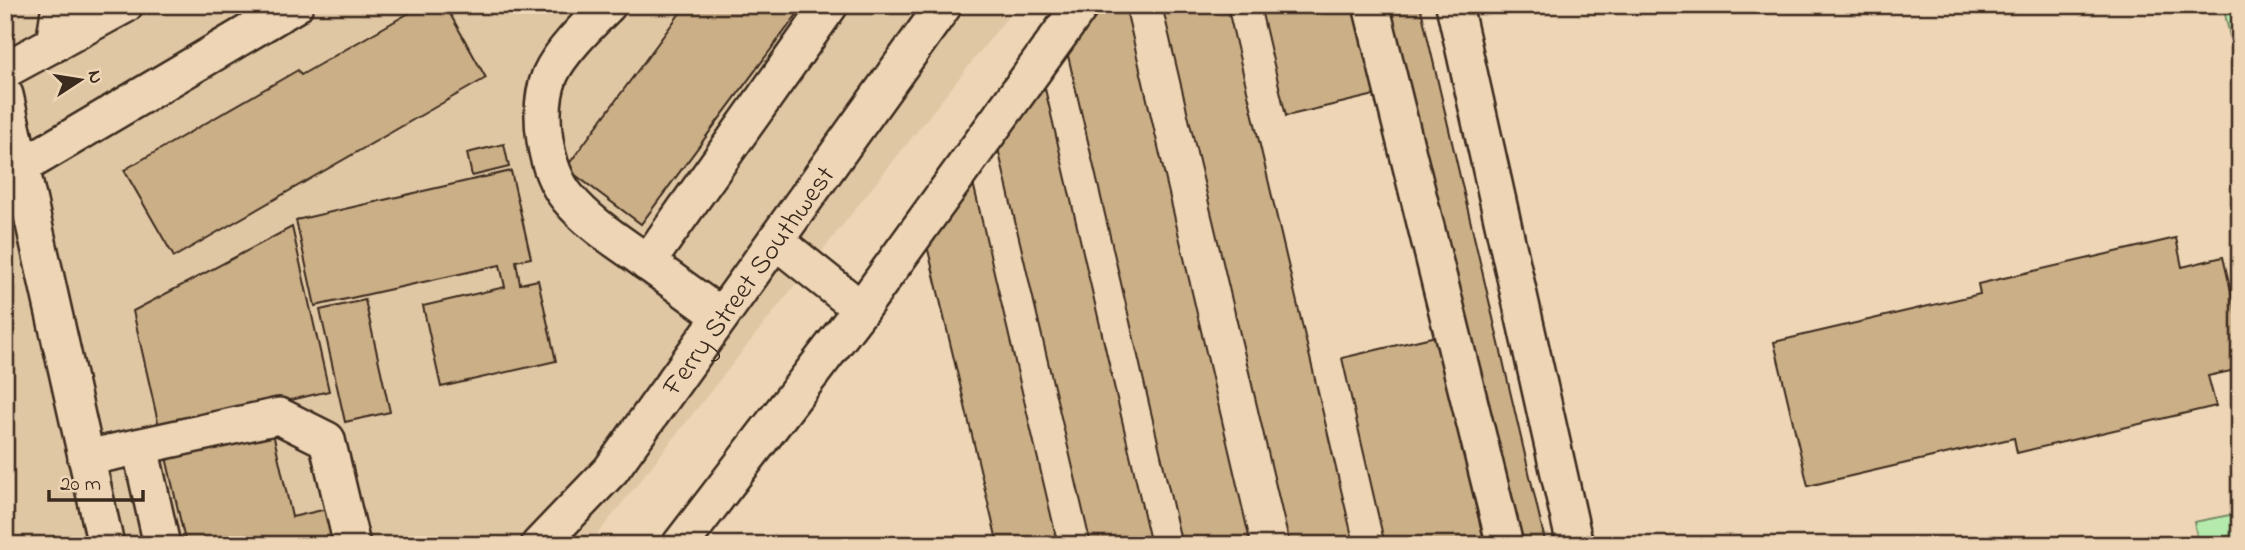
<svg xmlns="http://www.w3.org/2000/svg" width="2245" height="550" viewBox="0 0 2245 550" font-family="'Indie Flower',sans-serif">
	<rect width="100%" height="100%" fill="#edd5b5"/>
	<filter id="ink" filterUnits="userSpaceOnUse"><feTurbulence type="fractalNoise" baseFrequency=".0143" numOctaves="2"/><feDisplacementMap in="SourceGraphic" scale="14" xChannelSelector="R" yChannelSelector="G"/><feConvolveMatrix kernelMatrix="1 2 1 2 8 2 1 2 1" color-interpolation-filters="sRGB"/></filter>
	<g filter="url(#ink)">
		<polygon fill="#e0c7a4" points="5,5 1017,5 589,545 5,545"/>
		<g fill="#b4ebad" stroke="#788a66" stroke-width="2">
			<polygon points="2223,5 2240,5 2240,81"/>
			<polygon points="2240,513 2240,545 2199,545 2194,522"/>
		</g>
		<g fill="#cbaf87" stroke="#3b2a1e" stroke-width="2">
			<polygon points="423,5 445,5 486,78 174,257 124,170 298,70 301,75"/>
			<polygon points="686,5 804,5 641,224 566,168"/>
			<polygon points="1097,5 1125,5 1251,545 1182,545 1066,47"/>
			<polygon points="1162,5 1227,5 1354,545 1290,545"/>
			<polygon points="1260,5 1358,5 1379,94 1286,116"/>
			<polygon points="1389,5 1420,5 1546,545 1515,545"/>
			<polygon points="1043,80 1151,545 1091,545 996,140"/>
			<polygon points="504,144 509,167 472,176 467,153"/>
			<polygon points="511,171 531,258 516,261 520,284 538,280 556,361 441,387 423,306 505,287 500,265 315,306 296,220"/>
			<polygon points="971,174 1058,545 998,545 925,237"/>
			<polygon points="292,227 329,391 160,431 133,311"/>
			<polygon points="2176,238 2182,267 2223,257 2240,329 2240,369 2208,376 2216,406 2017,453 2014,438 1808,486 1774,342 1980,294 1978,284"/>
			<polygon points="365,300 390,412 345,422 320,310"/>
			<polygon points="1436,336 1485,545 1385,545 1342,358"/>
			<polygon points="273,433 292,517 327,509 335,545 186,545 166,457"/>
		</g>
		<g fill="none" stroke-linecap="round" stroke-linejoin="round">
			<defs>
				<g id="minor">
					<path d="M608 5C590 23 560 52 550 75 536 110 544 169 568 198 586 220 611 237 634 253 663 274 692 295 721 316"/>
					<polyline points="1371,5 1505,545"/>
					<polyline points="1454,5 1575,545"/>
					<polyline points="54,44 60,5"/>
					<polyline points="5,70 125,5"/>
					<polyline points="5,95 106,545"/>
					<polyline points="5,171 21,167 295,5"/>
					<polyline points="647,263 830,5"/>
					<polyline points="861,309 1081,5"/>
					<polyline points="140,447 162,545"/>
					<polyline points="86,458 279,416 327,440 352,545"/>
					<path id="s1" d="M539 545 611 470 944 5"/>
					<polyline points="680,545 861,309 776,241"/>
				</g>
			</defs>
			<use href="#minor" stroke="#3b2a1e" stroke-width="40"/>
			<use href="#minor" stroke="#edd5b5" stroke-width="35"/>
		</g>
	</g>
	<g text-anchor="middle" stroke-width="5" stroke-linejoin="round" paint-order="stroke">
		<g font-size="28" fill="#3b2a1e" stroke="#edd5b5">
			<text dy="10" stroke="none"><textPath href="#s1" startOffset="338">Ferry Street Southwest</textPath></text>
		</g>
	</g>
	<rect width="2245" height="550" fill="none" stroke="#edd5b5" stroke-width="28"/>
	<rect x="14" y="14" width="2217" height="522" fill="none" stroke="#3b2a1e" stroke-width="2.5" filter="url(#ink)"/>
	<g transform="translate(80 80) rotate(78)" stroke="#edd5b5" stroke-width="5" paint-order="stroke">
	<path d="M0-5L12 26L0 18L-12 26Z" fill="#3b2a1e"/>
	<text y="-10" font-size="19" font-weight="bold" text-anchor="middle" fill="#3b2a1e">N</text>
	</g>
	<path d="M49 490v10h94v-10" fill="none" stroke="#3b2a1e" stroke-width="3.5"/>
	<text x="60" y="490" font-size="21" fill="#3b2a1e" stroke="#edd5b5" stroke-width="5" paint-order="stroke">20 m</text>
</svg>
